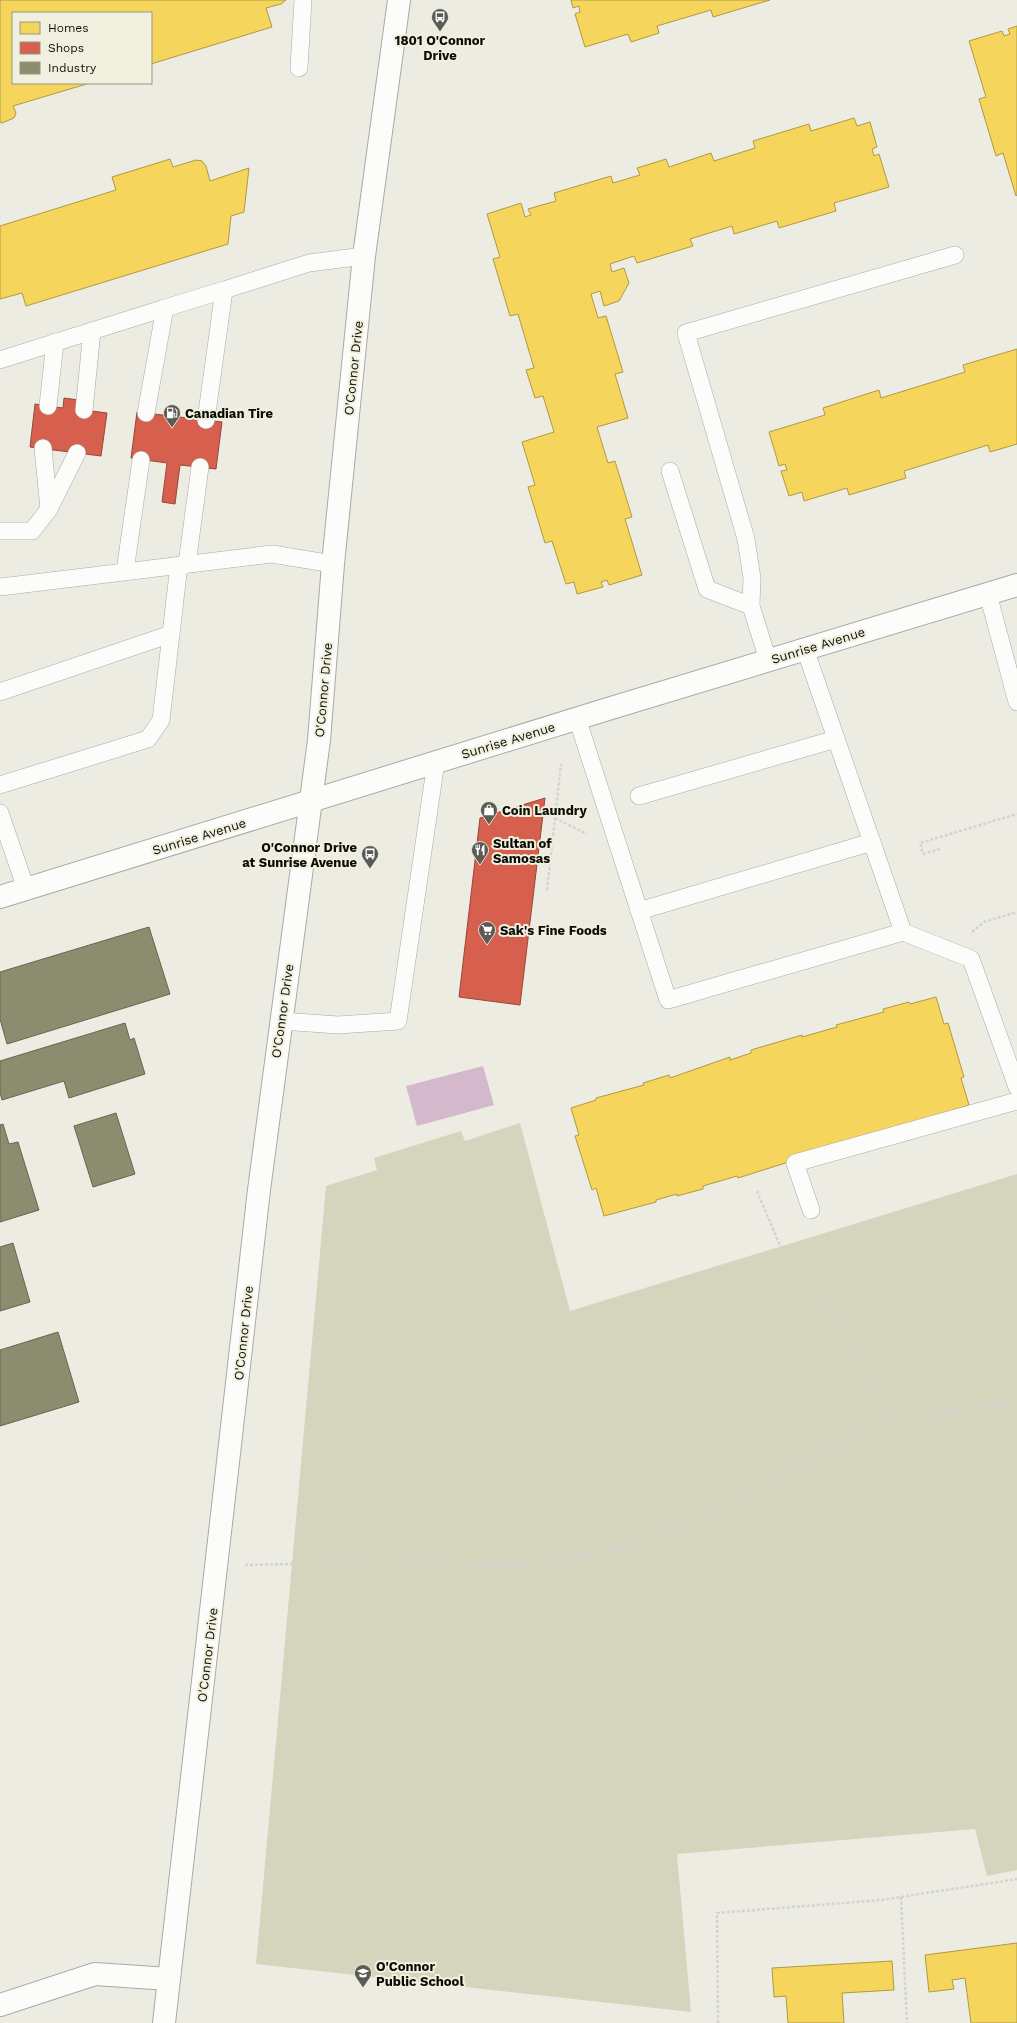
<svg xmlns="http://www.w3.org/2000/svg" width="1017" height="2023" viewBox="0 0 1017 2023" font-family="'Work Sans',sans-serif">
	<rect width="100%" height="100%" fill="#edece3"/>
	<polygon fill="#d5d4bd" points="520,1123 570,1311 1017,1174 1017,1870 987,1876 975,1829 677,1854 691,2012 256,1964 326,1186 377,1170 374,1158 461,1131 465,1141"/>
	<polygon fill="#d4b8cc" points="483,1066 494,1105 417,1126 406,1086"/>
	<g fill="#f6d55c" stroke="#b09942">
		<polygon points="0,0 286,0 281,4 266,8 272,27 151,64 151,13 13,13 13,83 90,83 13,106 16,113 14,118 2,123 0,122"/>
		<polygon points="571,0 770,0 713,17 711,10 657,26 659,33 631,42 628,34 585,47 575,14 580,12 579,6 573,8"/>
		<polygon points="1017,26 1017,195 1016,196 1003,153 996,156 979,99 986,97 969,41 1002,31 1004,36 1010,34 1008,29"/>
		<polygon points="854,118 857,126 870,122 877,147 872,149 874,156 879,154 889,187 834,203 836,211 779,228 777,221 734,234 732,226 690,239 693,246 637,263 634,256 610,264 612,272 624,268 629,283 619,301 604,306 600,291 591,294 598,318 606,316 623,372 615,374 628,418 597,427 608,463 615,461 632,517 625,519 642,575 609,585 607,580 601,582 603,587 577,594 574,582 566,584 552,541 545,543 528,487 535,485 522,442 554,432 543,396 535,398 526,370 534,368 518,314 510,316 493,259 500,257 487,214 521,203 525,217 531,215 528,209 556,201 554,193 611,176 613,183 640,175 637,168 666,159 669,167 711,153 714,161 755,148 753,141 809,124 811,131"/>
		<polygon points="170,159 173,167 196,160 202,161 206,166 210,181 249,168 244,212 231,216 228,244 26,306 22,293 0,299 0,226 116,190 112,177"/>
		<polygon points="1017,349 1017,444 990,452 988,445 904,471 906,478 849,495 847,488 804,501 802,492 789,496 781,471 787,470 785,464 779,466 769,432 825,415 823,408 879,390 881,398 965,372 963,365"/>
		<polygon points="936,997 944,1024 948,1023 964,1077 961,1078 969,1105 738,1178 737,1176 703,1186 703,1189 677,1196 677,1194 656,1200 656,1202 604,1216 596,1188 592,1190 575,1136 579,1135 571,1108 596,1100 596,1098 644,1085 643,1083 669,1075 670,1078 730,1057 730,1060 751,1053 751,1050 802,1035 802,1037 837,1027 836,1025 884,1012 883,1009 909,1002 910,1004"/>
		<polygon points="1017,1943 1017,2023 971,2023 965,1978 952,1980 954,1989 929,1992 925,1955"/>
		<polygon points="892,1961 894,1990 842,1993 844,2023 788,2023 786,1996 774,1997 772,1968"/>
	</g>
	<g fill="#d6604d" stroke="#994738">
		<polygon points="64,398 79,400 84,410 107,413 101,456 30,447 35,404 63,408"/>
		<polygon points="137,412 222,422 216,469 180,465 175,504 162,502 167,463 131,458"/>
		<polygon points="545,798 520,1005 459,997 480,818"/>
	</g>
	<g fill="#8c8c6e" stroke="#66664f">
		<polygon points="149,927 170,994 7,1044 0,1019 0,972"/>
		<polygon points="125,1023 130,1040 134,1038 145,1074 69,1098 64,1081 2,1100 0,1093 0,1061"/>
		<polygon points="116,1113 135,1174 93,1187 74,1126"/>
		<polygon points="3,1124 9,1144 18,1142 39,1210 0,1222 0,1125"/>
		<polygon points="13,1243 30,1302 0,1311 0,1247"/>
		<polygon points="58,1332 79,1402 0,1426 0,1350"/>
	</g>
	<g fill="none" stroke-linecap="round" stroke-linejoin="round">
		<defs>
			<g id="lane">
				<polyline points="299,68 303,0"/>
				<polyline points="0,360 165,308"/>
				<polyline points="48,406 55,342"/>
				<polyline points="84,410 92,331"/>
				<polyline points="146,413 165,308 224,290"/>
				<polyline points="206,420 224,290 309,263 364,256"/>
				<polyline points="43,448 49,509"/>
				<polyline points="670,471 707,589 751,606"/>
				<polyline points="0,531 32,531 49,509 77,453"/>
				<polyline points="187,564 200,467"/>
				<polyline points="125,571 141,460"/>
				<polyline points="0,587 272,554 333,564"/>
				<polyline points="988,594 1017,702"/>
				<polyline points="805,649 903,932 971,959 1017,1087"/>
				<polyline points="768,660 751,606 752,578 746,539 686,333 955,255"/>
				<polyline points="0,692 171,634"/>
				<polyline points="577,718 668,1000 903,932"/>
				<polyline points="0,785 148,739 161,720 179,565"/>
				<polyline points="639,796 836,739"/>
				<polyline points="0,813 26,889"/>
				<polyline points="639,911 872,842"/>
				<polyline points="281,1021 338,1025 398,1021 436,762"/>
				<polyline points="811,1210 795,1163 1017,1101"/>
			</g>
			<g id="street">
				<polyline points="0,897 608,709 1017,585"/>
				<polyline points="0,2005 95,1974 169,1979"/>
			</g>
			<polyline id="secondary" points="164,2023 259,1190 319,740 333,564 364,256 399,0"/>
		</defs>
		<use href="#lane" stroke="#aaaaa3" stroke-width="18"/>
		<use href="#street" stroke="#aaaaa3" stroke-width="24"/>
		<use href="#secondary" stroke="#aaaaa3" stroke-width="24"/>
		<g stroke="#d4d3d1" stroke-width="2.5" stroke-dasharray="3 2" stroke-linecap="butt">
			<polyline points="555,818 587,834"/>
			<polyline points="940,849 923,854 920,843 1017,814"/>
			<polyline points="547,890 561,764"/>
			<polyline points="972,932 984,922 1017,912"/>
			<polyline points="757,1191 786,1260 806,1280 850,1335 891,1418"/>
			<polyline points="245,1565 381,1562 514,1566 628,1547 717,1510 824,1451 891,1418 1017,1402"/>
			<polyline points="901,1897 907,2023"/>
			<polyline points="718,2023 717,1913 881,1900 1017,1879"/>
		</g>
		<use href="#lane" stroke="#fcfcfb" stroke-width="17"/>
		<use href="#street" stroke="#fcfcfb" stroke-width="22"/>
		<use href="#secondary" stroke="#fcfcfb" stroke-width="22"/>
	</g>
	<defs>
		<symbol id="bus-pin" viewBox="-11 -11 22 30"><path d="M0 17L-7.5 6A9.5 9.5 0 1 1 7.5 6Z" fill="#5b5a54" stroke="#f1f0df"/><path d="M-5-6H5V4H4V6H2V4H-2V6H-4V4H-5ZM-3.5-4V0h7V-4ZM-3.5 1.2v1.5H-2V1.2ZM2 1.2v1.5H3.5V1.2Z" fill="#fff"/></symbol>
		<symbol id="fuel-pin" viewBox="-11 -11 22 30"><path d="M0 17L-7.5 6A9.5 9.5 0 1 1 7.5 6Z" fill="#5b5a54" stroke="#f1f0df"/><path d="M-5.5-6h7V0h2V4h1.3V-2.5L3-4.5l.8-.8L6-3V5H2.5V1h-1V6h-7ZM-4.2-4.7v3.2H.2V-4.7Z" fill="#fff"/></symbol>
		<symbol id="shop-pin" viewBox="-11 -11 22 30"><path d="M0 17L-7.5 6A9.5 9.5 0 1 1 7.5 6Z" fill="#5b5a54" stroke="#f1f0df"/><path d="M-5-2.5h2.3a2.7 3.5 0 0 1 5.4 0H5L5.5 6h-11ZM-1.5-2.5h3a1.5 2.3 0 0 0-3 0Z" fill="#fff"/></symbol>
		<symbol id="restaurant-pin" viewBox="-11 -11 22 30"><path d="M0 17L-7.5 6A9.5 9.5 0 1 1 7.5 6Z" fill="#5b5a54" stroke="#f1f0df"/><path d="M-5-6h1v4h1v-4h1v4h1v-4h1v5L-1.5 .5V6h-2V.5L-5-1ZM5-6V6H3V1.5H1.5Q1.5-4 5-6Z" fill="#fff"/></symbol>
		<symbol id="supermarket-pin" viewBox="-11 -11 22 30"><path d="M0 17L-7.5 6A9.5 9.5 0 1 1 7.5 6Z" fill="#5b5a54" stroke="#f1f0df"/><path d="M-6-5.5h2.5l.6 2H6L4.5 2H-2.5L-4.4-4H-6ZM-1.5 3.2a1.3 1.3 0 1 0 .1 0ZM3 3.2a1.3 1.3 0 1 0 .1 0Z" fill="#fff"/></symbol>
		<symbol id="school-pin" viewBox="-11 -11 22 30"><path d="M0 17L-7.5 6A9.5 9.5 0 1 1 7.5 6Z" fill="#5b5a54" stroke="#f1f0df"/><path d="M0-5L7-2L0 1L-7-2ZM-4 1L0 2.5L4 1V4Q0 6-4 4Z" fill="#fff"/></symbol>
	</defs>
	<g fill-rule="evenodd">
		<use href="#bus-pin" x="430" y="7" width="20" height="27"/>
		<use href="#fuel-pin" x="162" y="403" width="20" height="27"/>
		<use href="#shop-pin" x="479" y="800" width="20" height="27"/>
		<use href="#restaurant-pin" x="470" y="840" width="20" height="27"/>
		<use href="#bus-pin" x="360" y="844" width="20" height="27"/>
		<use href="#supermarket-pin" x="477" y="920" width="20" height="27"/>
		<use href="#school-pin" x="353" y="1963" width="20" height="27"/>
	</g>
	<g text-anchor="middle" stroke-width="4" stroke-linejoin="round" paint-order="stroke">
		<g font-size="13" font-weight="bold" fill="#0c0c07" stroke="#f1f0df" text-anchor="start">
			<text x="440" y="45" text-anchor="middle">1801 O'Connor<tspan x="440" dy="15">Drive</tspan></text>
			<text x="185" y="418">Canadian Tire</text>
			<text x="502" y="815">Coin Laundry</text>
			<text x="493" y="848">Sultan of<tspan x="493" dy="15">Samosas</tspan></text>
			<text x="357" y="852" text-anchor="end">O'Connor Drive<tspan x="357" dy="15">at Sunrise Avenue</tspan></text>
			<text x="500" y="935">Sak's Fine Foods</text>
			<text x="376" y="1971">O'Connor<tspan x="376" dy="15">Public School</tspan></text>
		</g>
		<g font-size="13" fill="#0c0c07" stroke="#f1f0df">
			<text transform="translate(353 368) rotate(-84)" y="5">O'Connor Drive</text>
			<text transform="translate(818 645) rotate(-17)" y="5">Sunrise Avenue</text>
			<text transform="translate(323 690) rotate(-85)" y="5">O'Connor Drive</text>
			<text transform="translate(508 740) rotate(-17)" y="5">Sunrise Avenue</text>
			<text transform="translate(199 836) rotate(-17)" y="5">Sunrise Avenue</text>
			<text transform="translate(282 1011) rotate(-82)" y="5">O'Connor Drive</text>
			<text transform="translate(243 1333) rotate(-84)" y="5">O'Connor Drive</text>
			<text transform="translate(207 1655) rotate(-83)" y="5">O'Connor Drive</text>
		</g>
	</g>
	<rect x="12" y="12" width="140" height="72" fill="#f1f0df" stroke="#959589"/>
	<rect x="20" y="22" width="20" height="12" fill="#f6d55c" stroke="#959589"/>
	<text x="48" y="32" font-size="12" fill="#0c0c07">Homes</text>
	<rect x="20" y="42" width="20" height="12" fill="#d6604d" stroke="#959589"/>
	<text x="48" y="52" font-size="12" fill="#0c0c07">Shops</text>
	<rect x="20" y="62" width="20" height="12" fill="#8c8c6e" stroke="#959589"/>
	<text x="48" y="72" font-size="12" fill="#0c0c07">Industry</text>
</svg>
